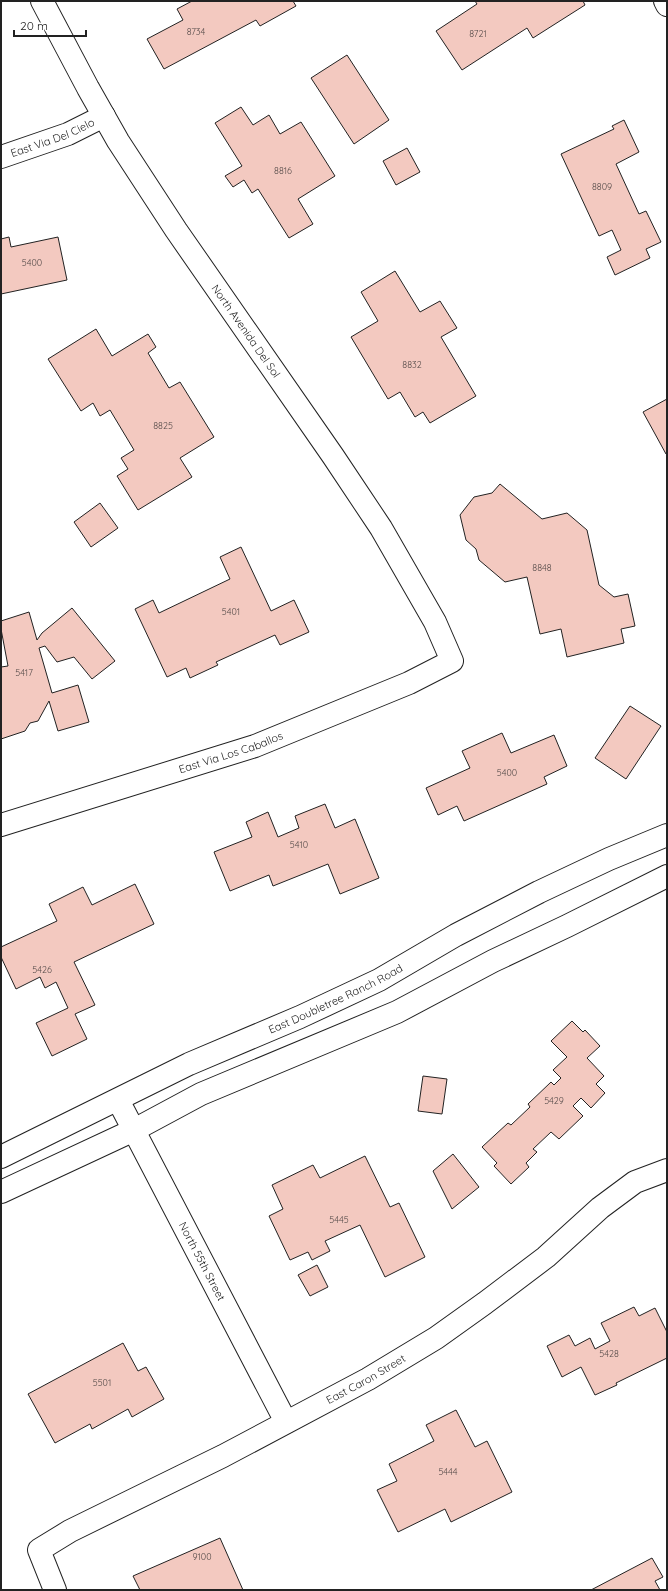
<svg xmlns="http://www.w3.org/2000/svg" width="668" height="1591" viewBox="0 0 668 1591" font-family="Quicksand,sans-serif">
	<rect width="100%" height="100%" fill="#fff"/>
	<g fill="#f3c9c0" stroke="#222">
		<polygon points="192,1 293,1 296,6 260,26 256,20 164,69 147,39 183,20 177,9"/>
		<polygon points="475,1 583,1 585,5 533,38 527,28 462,70 436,31 477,4"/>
		<polygon points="347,55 389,120 354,144 311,78"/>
		<polygon points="241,107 253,125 269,115 280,134 301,122 335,176 298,199 313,224 289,238 258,189 252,193 244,180 233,187 225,176 242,166 215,123"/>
		<polygon points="624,120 639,152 616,164 639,214 646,211 661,242 646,249 650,258 615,275 607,257 621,250 612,230 599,236 561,154 614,129 612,126"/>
		<polygon points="407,148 420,172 396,185 383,161"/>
		<polygon points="9,237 11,247 58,237 67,280 1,294 1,239"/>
		<polygon points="395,271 420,312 440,301 457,328 441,337 476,396 430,423 423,412 415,417 400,392 388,399 351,337 378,321 361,292"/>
		<polygon points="96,329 112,356 148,334 156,347 148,353 169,388 180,382 214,437 180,458 192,477 138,510 117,476 128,469 121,458 134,450 110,410 100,416 93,403 81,411 48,359"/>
		<polygon points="667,399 667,453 666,454 643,412"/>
		<polygon points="500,484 542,519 567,513 587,530 599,585 614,597 628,594 635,626 621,629 624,643 567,657 561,629 540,634 527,577 505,582 479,560 476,549 466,540 460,515 474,497 492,493"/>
		<polygon points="100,503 118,528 91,547 74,522"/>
		<polygon points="241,547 271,611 294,600 309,632 280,645 275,635 216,662 218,665 190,678 186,668 167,677 135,609 153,600 159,613 230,579 220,557"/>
		<polygon points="72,608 115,661 92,679 74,657 57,662 45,646 39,648 52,693 78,685 89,722 58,731 49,701 38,721 30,723 25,731 1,739 1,667 8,666 1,629 1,621 29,612 37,640 42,633"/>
		<polygon points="630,706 661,726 626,779 595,758"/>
		<polygon points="502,733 511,753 554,735 567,766 544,777 547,784 464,821 457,806 438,815 426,788 470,768 462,751"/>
		<polygon points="325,804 335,828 355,819 379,878 340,894 328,864 273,886 269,875 230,891 214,852 252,837 246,822 268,812 278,837 299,828 295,816"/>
		<polygon points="135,884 154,924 74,962 95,1005 75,1014 87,1039 52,1056 36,1023 68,1008 56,982 45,988 40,977 16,989 1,957 1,947 57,921 49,904 83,887 92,905"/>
		<polygon points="572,1021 583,1032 585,1030 600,1046 587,1058 604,1076 596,1084 605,1093 591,1108 581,1098 573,1106 583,1116 559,1139 551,1132 533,1149 537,1152 526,1163 529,1167 511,1184 494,1166 497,1163 482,1147 508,1123 511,1125 530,1107 528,1104 551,1082 554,1085 561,1078 553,1070 567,1057 551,1041"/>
		<polygon points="423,1076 447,1079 442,1114 418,1111"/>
		<polygon points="453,1154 479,1187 452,1209 433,1171"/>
		<polygon points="365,1156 390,1207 399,1203 425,1257 385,1277 360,1225 325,1241 330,1251 312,1260 308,1252 290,1260 269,1216 283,1209 272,1185 313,1165 320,1178"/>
		<polygon points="317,1265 328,1287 310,1296 298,1275"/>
		<polygon points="634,1307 639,1316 655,1308 667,1332 667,1358 616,1383 617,1385 595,1395 581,1367 562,1377 547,1346 569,1335 575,1346 590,1338 595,1349 610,1341 601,1323"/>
		<polygon points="123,1343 138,1371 146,1367 164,1399 132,1417 128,1409 92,1429 90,1424 55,1443 28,1394"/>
		<polygon points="456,1410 475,1447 487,1441 512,1492 451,1522 445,1509 398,1532 377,1490 397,1481 389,1464 434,1441 426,1425"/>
		<polygon points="220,1538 243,1590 140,1590 133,1576"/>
		<polygon points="652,1558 663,1577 655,1581 660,1590 591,1590"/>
	</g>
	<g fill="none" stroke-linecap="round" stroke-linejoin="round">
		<defs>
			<g id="street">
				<polyline points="665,1 667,5"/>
				<path id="s1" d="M1 157 68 134 104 116"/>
				<path id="s2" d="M1 825 255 746 409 683 452 661 435 622 381 528 333 456 176 230 118 141 88 88 42 1"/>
				<path id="s3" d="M118 1100 286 1422"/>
				<path id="s4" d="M55 1590 39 1550 70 1531 223 1456 368 1379 436 1338 485 1303 546 1257 600 1208 635 1182 667 1170"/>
			</g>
			<g id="secondary">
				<path id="s5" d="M1 1157 189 1064 300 1017 379 980 456 935 539 892 609 859 667 835"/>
				<polyline points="1,1192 134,1130 201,1094 397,1012 493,961 567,926 667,876"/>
			</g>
		</defs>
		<use href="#street" stroke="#222" stroke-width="24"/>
		<use href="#secondary" stroke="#222" stroke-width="24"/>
		<use href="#street" stroke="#fff" stroke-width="22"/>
		<use href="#secondary" stroke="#fff" stroke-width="22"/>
	</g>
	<g text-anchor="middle" stroke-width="3" stroke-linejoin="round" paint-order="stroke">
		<g font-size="9" fill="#564c4a">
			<text x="196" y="35">8734</text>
			<text x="478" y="37">8721</text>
			<text x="283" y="174">8816</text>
			<text x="602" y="190">8809</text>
			<text x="32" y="266">5400</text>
			<text x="412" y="368">8832</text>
			<text x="163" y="429">8825</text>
			<text x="542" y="571">8848</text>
			<text x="231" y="615">5401</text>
			<text x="24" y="676">5417</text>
			<text x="507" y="776">5400</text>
			<text x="299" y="848">5410</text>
			<text x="42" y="973">5426</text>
			<text x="554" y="1104">5429</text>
			<text x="339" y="1223">5445</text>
			<text x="609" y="1357">5428</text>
			<text x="102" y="1386">5501</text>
			<text x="448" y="1475">5444</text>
			<text x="202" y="1560">9100</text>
		</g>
		<g font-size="11" fill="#222" stroke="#fff">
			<text dy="4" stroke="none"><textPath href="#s1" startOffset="55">East Via Del Cielo</textPath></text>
			<text transform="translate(246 331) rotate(55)" y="4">North Avenida Del Sol</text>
			<text dy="4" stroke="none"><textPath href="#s2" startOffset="241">East Via Los Caballos</textPath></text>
			<text dy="4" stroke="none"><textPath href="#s5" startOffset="370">East Doubletree Ranch Road</textPath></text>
			<text dy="4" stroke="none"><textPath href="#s3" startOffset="182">North 55th Street</textPath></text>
			<text dy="4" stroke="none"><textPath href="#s4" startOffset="412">East Caron Street</textPath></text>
		</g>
	</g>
	<rect width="668" height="1591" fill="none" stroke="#222222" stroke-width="4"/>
	<path d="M14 30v6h72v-6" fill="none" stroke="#222222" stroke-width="2"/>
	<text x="20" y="30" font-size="12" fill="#222222" stroke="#ffffff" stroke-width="3" paint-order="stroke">20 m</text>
</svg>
